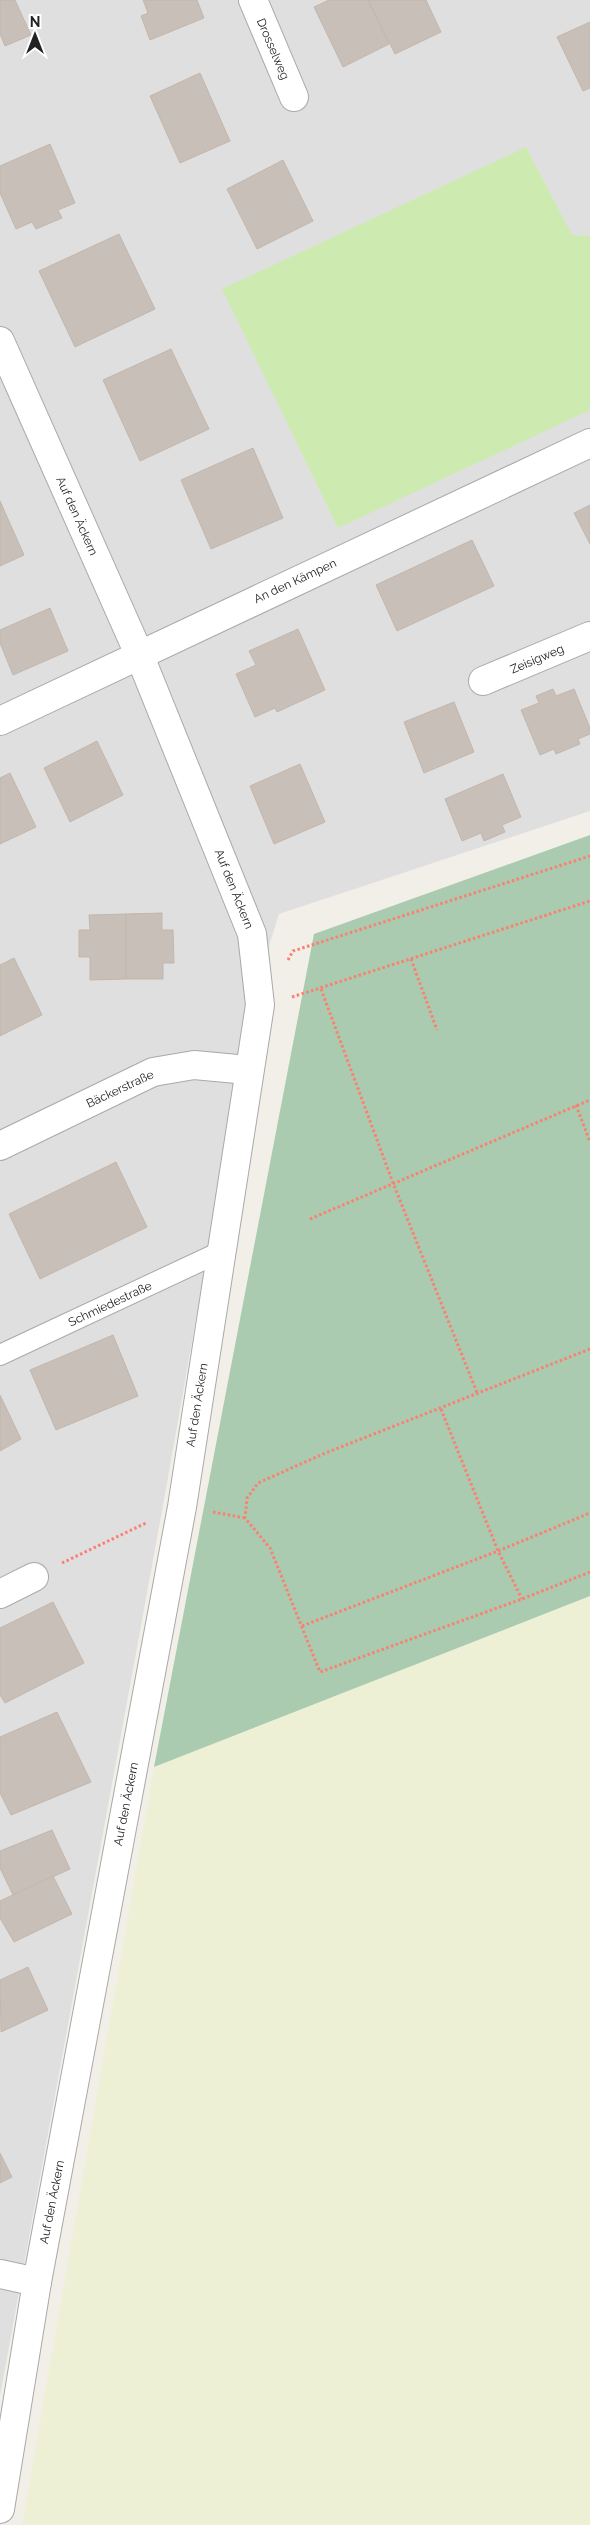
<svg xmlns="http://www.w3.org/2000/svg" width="590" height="2525" viewBox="0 0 590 2525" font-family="Raleway,sans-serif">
	<rect width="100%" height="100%" fill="#f2efe9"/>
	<polygon fill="#e0dfdf" points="0,0 590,0 590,811 279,914 252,1000 166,1489 0,2396"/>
	<polygon fill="#eef0d5" points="590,1596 590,2525 22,2525 154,1767"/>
	<polygon fill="#cdebb0" points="526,147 572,235 590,236 590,410 338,528 222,289"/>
	<polygon fill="#aacbaf" points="590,835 590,1596 154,1767 314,934"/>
	<g fill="#c7bfb8" stroke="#c4b6ab">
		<polygon points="0,0 15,0 31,35 5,46 0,34"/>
		<polygon points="143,0 197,0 204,18 150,40 141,16 148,13"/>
		<polygon points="329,0 368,0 389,44 343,67 314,7"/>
		<polygon points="368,0 426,0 441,32 395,54"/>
		<polygon points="590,22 590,88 583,91 557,37"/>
		<polygon points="200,73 230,141 180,163 150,96"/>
		<polygon points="50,144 75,203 58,210 62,218 36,229 32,222 16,229 0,193 0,166"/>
		<polygon points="283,160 313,221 257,249 227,189"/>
		<polygon points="119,234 155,309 75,347 39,271"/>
		<polygon points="171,349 209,429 140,461 103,380"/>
		<polygon points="253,448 283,518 211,549 181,480"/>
		<polygon points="0,501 24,555 0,566"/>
		<polygon points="590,505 590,544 574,513"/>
		<polygon points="472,540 494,586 397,631 376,585"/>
		<polygon points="50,608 68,651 13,675 0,643 0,630"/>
		<polygon points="298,629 325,690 277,712 275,708 255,717 236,674 256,665 249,651"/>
		<polygon points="553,689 556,696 574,689 590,728 590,734 578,739 580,744 556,754 554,749 540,755 521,710 539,703 536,696"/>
		<polygon points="454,702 474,752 424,773 404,722"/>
		<polygon points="97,741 123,795 70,822 44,768"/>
		<polygon points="300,764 325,822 274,844 250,786"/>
		<polygon points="10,773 36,827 0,844 0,778"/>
		<polygon points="503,774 521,817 502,825 505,832 484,841 481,833 462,841 445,799"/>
		<polygon points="162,913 162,930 173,930 174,963 163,963 163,979 126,979 126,914"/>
		<polygon points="126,914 126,979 90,980 90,957 79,957 79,930 90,930 89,915"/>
		<polygon points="14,958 42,1015 0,1036 0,965"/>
		<polygon points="116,1162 147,1227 40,1279 9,1214"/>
		<polygon points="113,1335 138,1396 56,1430 30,1370"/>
		<polygon points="0,1395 21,1439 0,1451"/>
		<polygon points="53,1602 84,1663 5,1703 0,1695 0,1628"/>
		<polygon points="57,1712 91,1782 11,1815 0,1793 0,1737"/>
		<polygon points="52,1830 70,1869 13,1895 0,1868 0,1851"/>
		<polygon points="53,1876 72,1914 14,1942 0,1918 0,1901"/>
		<polygon points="28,1967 48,2010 1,2032 0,1980"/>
		<polygon points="0,2153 12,2177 0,2183"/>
	</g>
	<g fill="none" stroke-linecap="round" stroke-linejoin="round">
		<defs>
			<polyline id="service" points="0,1355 220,1252"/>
			<g id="minor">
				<polyline points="253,0 294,97"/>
				<polyline points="0,341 139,654 252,934 260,1005 182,1507 37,2282 0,2509"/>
				<polyline points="483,681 590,636"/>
				<polyline points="0,721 590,443"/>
				<polyline points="0,1146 153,1072 194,1065 248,1070"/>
				<polyline points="0,1594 34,1577"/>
				<polyline points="0,2274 37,2282"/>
			</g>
		</defs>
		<use href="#service" stroke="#a9a9a9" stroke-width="22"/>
		<use href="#minor" stroke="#a9a9a9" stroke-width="30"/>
		<g stroke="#fa8072" stroke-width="3" stroke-dasharray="2.5 2.5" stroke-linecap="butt">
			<polyline points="411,959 437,1030"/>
			<polyline points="288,960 293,951 590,856"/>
			<polyline points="321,989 393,1183 478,1395"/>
			<polyline points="292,997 590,901"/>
			<polyline points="576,1105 590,1142"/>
			<polyline points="310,1219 590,1100"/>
			<polyline points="590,1349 323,1454 258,1483 247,1498 245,1518 270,1548 320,1672 522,1599 590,1572"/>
			<polyline points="441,1409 498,1551 522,1599"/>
			<polyline points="213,1512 245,1518"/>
			<polyline points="62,1563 146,1523"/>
			<polyline points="302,1626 498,1551 590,1513"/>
		</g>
		<use href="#service" stroke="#fff" stroke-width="20"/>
		<use href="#minor" stroke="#fff" stroke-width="28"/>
	</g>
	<g text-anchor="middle" stroke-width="4" stroke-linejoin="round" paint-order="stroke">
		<g font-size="12" fill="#222" stroke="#fff">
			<text transform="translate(273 49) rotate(67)" y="4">Drosselweg</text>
			<text transform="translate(77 516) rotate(66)" y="4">Auf den Äckern</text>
			<text transform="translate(295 581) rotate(-25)" y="4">An den Kämpen</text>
			<text transform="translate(537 659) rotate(-23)" y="4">Zeisigweg</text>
			<text transform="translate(234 889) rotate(68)" y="4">Auf den Äckern</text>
			<text transform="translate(120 1089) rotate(-25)" y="4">Bäckerstraße</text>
			<text transform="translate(110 1304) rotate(-25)" y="4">Schmiedestraße</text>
			<text transform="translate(197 1405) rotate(-81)" y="4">Auf den Äckern</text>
			<text transform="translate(126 1804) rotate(-79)" y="4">Auf den Äckern</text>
			<text transform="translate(52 2202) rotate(-79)" y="4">Auf den Äckern</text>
		</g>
	</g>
	<g transform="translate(35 35)" stroke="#ffffff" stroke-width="4" paint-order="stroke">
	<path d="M0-4L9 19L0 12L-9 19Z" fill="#222222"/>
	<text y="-8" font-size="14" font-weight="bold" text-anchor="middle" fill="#222222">N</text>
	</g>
</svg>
